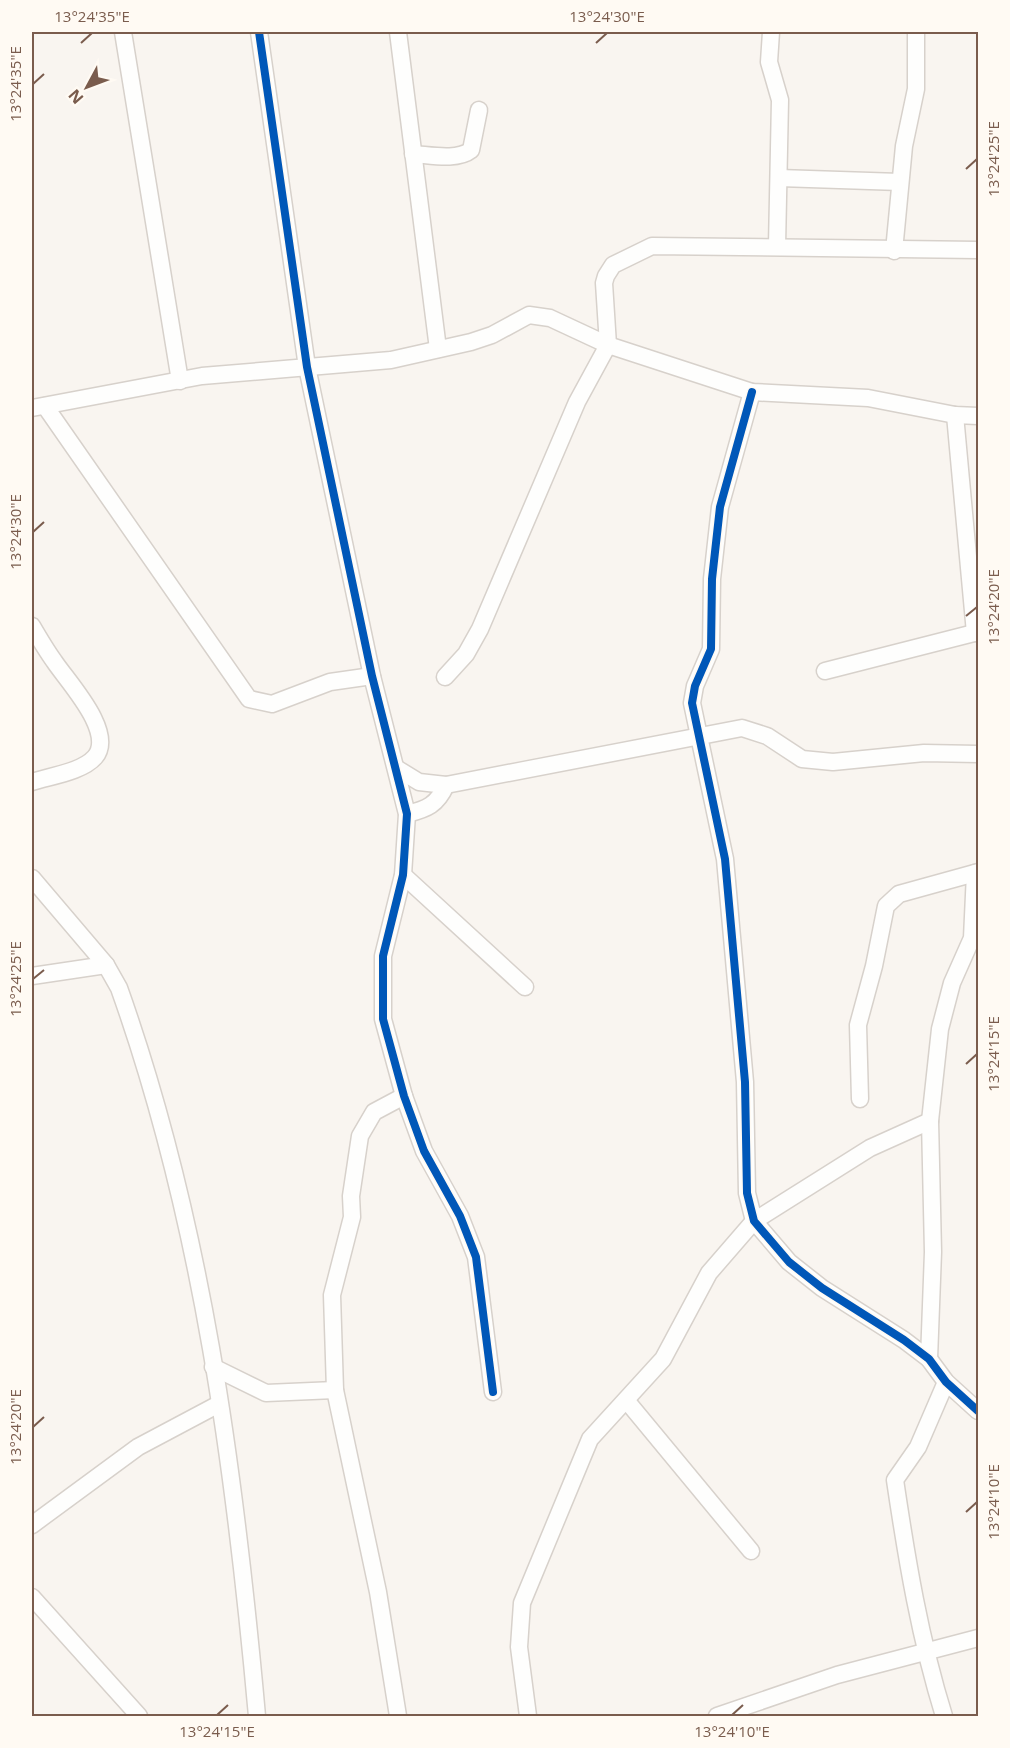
<svg xmlns="http://www.w3.org/2000/svg" width="1010" height="1748" viewBox="0 0 1010 1748" font-family="'Open Sans',sans-serif">
	<rect width="100%" height="100%" fill="#f9f5f0"/>
	<g fill="none" stroke-linecap="round" stroke-linejoin="round">
		<defs>
			<g id="minor">
				<polyline points="123,32 180,381"/>
				<polyline points="259,32 307,367 372,676 407,814 403,875 383,956 383,1019 404,1096 424,1151 460,1216 476,1257 493,1392"/>
				<polyline points="398,32 438,349"/>
				<polyline points="771,32 769,62 780,100 777,246"/>
				<path d="M413 154C430 155 457 161 471 150L479 110"/>
				<polyline points="779,178 900,182"/>
				<polyline points="894,251 904,146 916,89 916,32"/>
				<polyline points="752,392 720,507 712,579 711,649 695,686 692,703 725,859 745,1082 747,1193 754,1221 789,1262 822,1288 904,1340 929,1359 946,1382 978,1411"/>
				<polyline points="45,406 249,699 272,704 330,682 372,676"/>
				<polyline points="32,408 202,376 391,360 471,342 492,335 529,315 550,318 608,345 752,392 868,398 955,415 978,416"/>
				<polyline points="955,415 975,633"/>
				<path d="M32 626C39 638 46 650 54 661 67 681 116 732 95 757 82 772 50 776 32 782"/>
				<polyline points="825,671 978,632"/>
				<polyline points="445,677 466,654 480,629 577,402 608,345 604,283 606,276 613,265 652,246 978,250"/>
				<polyline points="396,768 419,782 446,785 742,728 767,736 802,759 833,762 924,753 978,754"/>
				<path d="M407 814C427 809 437 805 446 785"/>
				<polyline points="403,875 525,987"/>
				<path d="M32 878 106 965 119 988C202 1221 235 1471 257 1716"/>
				<polyline points="32,976 106,965"/>
				<polyline points="860,1099 858,1025 874,966 886,906 899,894 975,873"/>
				<polyline points="929,1359 933,1252 930,1121 940,1029 952,983 972,938 975,873 978,872"/>
				<polyline points="213,1367 266,1393 335,1390"/>
				<polyline points="626,1400 751,1551"/>
				<polyline points="32,1525 138,1447 219,1404"/>
				<polyline points="32,1597 139,1716"/>
				<polyline points="398,1716 378,1592 335,1390 332,1295 352,1217 351,1196 360,1136 374,1112 404,1096"/>
				<polyline points="528,1716 519,1647 522,1603 590,1439 663,1359 709,1273 754,1221 870,1148 930,1121"/>
				<polyline points="717,1716 837,1675 978,1638"/>
				<path d="M944 1716C920 1639 907 1561 895 1480L918 1447 946 1382"/>
			</g>
		</defs>
		<use href="#minor" stroke="#d7d1cb" stroke-width="19"/>
		<use href="#minor" stroke="#fefefd" stroke-width="16"/>
		<defs>
			<g id="cycleway">
				<polyline points="259,32 307,367 372,676 407,814 403,875 383,956 383,1019 404,1096 424,1151 460,1216 476,1257 493,1392"/>
				<polyline points="752,392 720,507 712,579 711,649 695,686 692,703 725,859 745,1082 747,1193 754,1221 789,1262 822,1288 904,1340 929,1359 946,1382 978,1411"/>
			</g>
		</defs>
		<use href="#cycleway" stroke="#fffaf3" stroke-width="11"/>
		<use href="#cycleway" stroke="#0057b8" stroke-width="8"/>
	</g>
	<path fill="none" stroke="#7a5c4d" stroke-width="2" d="M81 43 92 33M596 43 607 33M33 84 44 74M966 169 977 159M33 532 44 522M966 616 977 607M33 979 44 970M966 1064 977 1054M33 1427 44 1417M966 1512 977 1502M217 1715 228 1705M732 1715 743 1705"/>
	<rect width="1010" height="1748" fill="none" stroke="#fffaf3" stroke-width="66"/>
	<g transform="translate(87 87) rotate(229)" stroke="#fffaf3" stroke-width="4.5" paint-order="stroke">
	<path d="M0-4.5L10 22L0 15L-10 22Z" fill="#7a5c4d"/>
	<text y="-9" font-size="16" font-weight="bold" text-anchor="middle" fill="#7a5c4d">N</text>
	</g>
	<rect x="33" y="33" width="944" height="1682" fill="none" stroke="#7a5c4d" stroke-width="2"/>
	<g font-size="15" text-anchor="middle" fill="#7a5c4d">
		<text x="92" y="22">13°24'35"E</text>
		<text x="607" y="22">13°24'30"E</text>
		<text transform="translate(16 84) rotate(-90)" y="5">13°24'35"E</text>
		<text transform="translate(994 159) rotate(-90)" y="5">13°24'25"E</text>
		<text transform="translate(16 532) rotate(-90)" y="5">13°24'30"E</text>
		<text transform="translate(994 607) rotate(-90)" y="5">13°24'20"E</text>
		<text transform="translate(16 979) rotate(-90)" y="5">13°24'25"E</text>
		<text transform="translate(994 1054) rotate(-90)" y="5">13°24'15"E</text>
		<text transform="translate(16 1427) rotate(-90)" y="5">13°24'20"E</text>
		<text transform="translate(994 1502) rotate(-90)" y="5">13°24'10"E</text>
		<text x="217" y="1737">13°24'15"E</text>
		<text x="732" y="1737">13°24'10"E</text>
	</g>
</svg>
